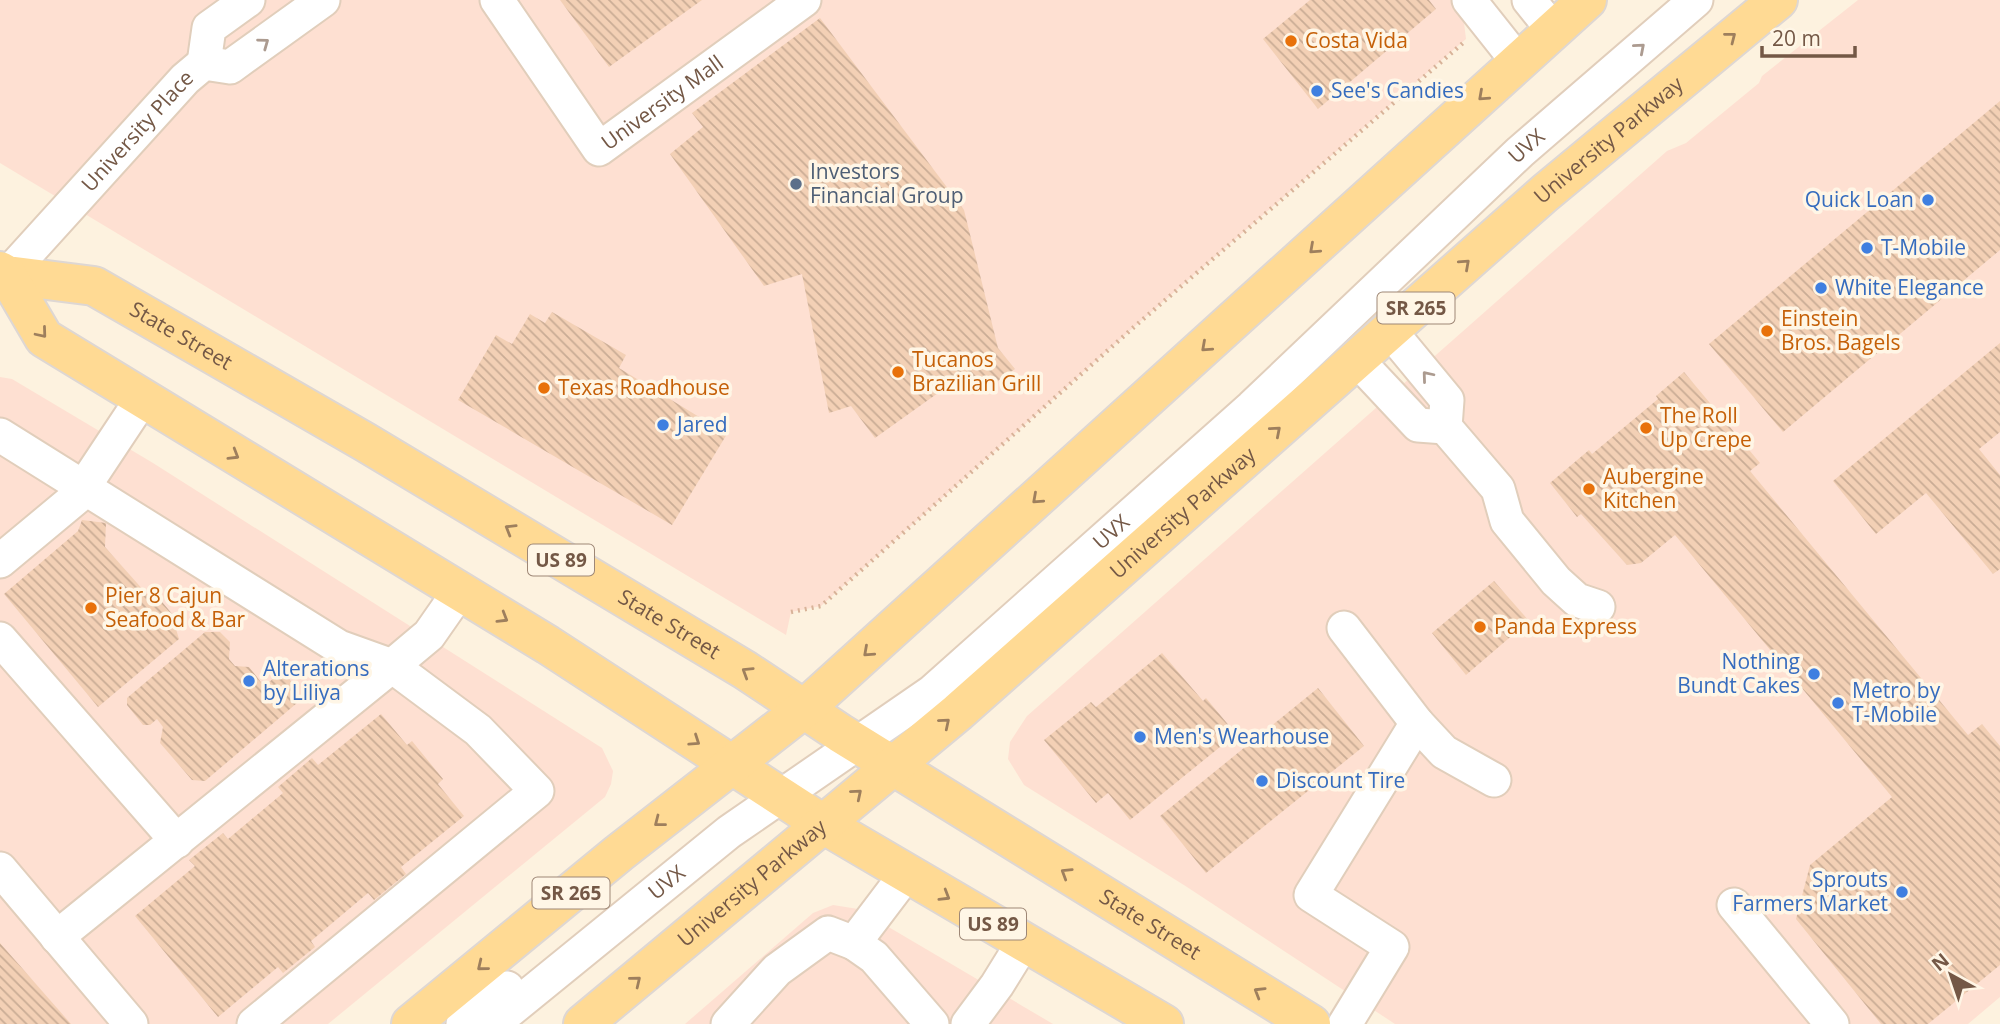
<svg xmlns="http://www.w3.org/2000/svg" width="2000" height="1024" viewBox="0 0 2000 1024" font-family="'Open Sans',sans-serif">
	<defs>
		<pattern id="building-back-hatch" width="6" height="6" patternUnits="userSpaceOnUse" patternTransform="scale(1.75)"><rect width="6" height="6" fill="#f3d0b5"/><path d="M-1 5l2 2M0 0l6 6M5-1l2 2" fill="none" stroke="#c9ac95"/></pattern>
	</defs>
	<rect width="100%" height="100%" fill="#fdf2df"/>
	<g fill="#fee0d2">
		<polygon points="0,0 1490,0 1464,23 1466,39 1134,327 821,606 791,612 786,635 0,163"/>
		<polygon points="1858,0 2000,0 2000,997 1968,1024 1395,1024 1187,887 1024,785 1008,759 1010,742 1027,716 1667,151 1686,143 1759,83 1762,76"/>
		<polygon points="0,377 12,379 153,463 602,748 613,771 611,784 605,797 328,1024 0,1024"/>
		<polygon points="833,905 858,909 1053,1024 685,1024 813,913"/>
	</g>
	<g fill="url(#building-back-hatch)">
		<polygon points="560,0 702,0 609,67"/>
		<polygon points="1310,0 1429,0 1436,9 1318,109 1263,39"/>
		<polygon points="820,18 964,210 998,348 1015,369 981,393 970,379 952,383 875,438 851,406 829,413 802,274 764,286 670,154 703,127 692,113"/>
		<polygon points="2000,101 2000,250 1783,432 1709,344"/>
		<polygon points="552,312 626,355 619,368 727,434 672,525 458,400 496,335 512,344 530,314 545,323"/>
		<polygon points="2000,343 2000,432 1979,449 2000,475 2000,569 1993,574 1926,493 1876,534 1833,481"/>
		<polygon points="1684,372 1760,463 1750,471 1968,735 1982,724 2000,746 2000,965 1928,1024 1881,1024 1796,919 1810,865 1892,797 1675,535 1641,563 1627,565 1581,514 1577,517 1550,483 1589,450 1592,454 1658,399 1656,396"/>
		<polygon points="82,520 106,523 105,547 153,601 158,597 173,615 164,622 176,629 179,639 98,707 4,594 78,531"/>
		<polygon points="1494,581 1529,621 1466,675 1432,633"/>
		<polygon points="205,632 220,632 230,642 229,659 235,666 249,667 264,686 274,678 288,678 298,689 297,703 205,781 192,780 160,743 163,727 157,719 150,725 143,725 127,705 127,698"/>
		<polygon points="1162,653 1203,701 1206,698 1236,734 1130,820 1108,793 1096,803 1044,740 1091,702 1096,707"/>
		<polygon points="1318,688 1364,746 1206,873 1160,816"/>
		<polygon points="381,714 407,745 412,741 443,779 438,784 464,816 401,867 406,874 374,900 368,893 311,941 315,947 283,973 278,967 218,1017 135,916 195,866 189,860 223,833 228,839 283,793 278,787 312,758 318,765"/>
		<polygon points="0,943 71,1024 0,1024"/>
	</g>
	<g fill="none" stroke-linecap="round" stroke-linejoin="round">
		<defs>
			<g id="minor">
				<path id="s1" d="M497 0 599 149 804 0"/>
				<polyline points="1469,0 1519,63"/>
				<polyline points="1529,0 1554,31"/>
				<polyline points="204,63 209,28 248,0"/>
				<path id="s2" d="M0 283 185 79 204 63 230 67 323 0"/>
				<polyline points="1390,331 1447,400 1445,427 1498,489 1507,521 1556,581 1577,600 1598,607"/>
				<polyline points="1357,360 1418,425 1445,427"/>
				<polyline points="0,435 339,647 392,666 478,730 537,791 254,1024"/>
				<polyline points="0,561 77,497 142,399"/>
				<polyline points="1344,628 1417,723 1444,752 1494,780"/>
				<polyline points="0,639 177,841"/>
				<polyline points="0,869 131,1024"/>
				<polyline points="1734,905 1832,1024"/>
				<polyline points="57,937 392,666 429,635 459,592"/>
				<polyline points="854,943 874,957 932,1024"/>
				<polyline points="463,1024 507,988"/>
				<path id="s3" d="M493 1024 729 832 932 692 1252 407 1520 152 1696 0"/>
				<polyline points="728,1024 777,970 828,933 854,943 907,873"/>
				<polyline points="968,1024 997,985 1023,943"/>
				<polyline points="1345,1024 1392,947 1311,895 1417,723"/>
			</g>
			<g id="major">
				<path id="s4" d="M0 271 7 275 94 286 365 442 745 670 840 733 1311 1024"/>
				<polyline points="7,275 44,338 548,645 823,824 1164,1024"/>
				<polyline points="411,1024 619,853 805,708 1587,0"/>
				<path id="s5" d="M583 1024 958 712 1545 193 1778 0"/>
			</g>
		</defs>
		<use href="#minor" stroke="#e1cebb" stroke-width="37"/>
		<use href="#major" stroke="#ded7d3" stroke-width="42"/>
		<polyline stroke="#d8b399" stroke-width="4.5" stroke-dasharray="2 5" stroke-linecap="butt" points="791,612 821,606 1134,327 1463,43"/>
		<use href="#minor" stroke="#fff" stroke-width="33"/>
		<use href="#major" stroke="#ffda94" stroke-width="38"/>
	</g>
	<defs><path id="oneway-chevron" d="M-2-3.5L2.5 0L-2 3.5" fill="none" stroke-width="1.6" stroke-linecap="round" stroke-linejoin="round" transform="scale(1.75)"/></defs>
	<g stroke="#9e7f5d">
		<use href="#oneway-chevron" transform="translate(1731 37) rotate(-38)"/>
		<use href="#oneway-chevron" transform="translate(1483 96) rotate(138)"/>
		<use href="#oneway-chevron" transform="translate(1314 249) rotate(138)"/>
		<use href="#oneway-chevron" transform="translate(1465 264) rotate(-42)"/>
		<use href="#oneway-chevron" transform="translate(42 333) rotate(50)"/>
		<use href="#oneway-chevron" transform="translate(1206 347) rotate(138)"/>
		<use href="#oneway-chevron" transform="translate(1276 431) rotate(-41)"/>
		<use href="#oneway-chevron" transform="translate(234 455) rotate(31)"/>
		<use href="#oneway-chevron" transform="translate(1037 499) rotate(138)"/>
		<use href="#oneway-chevron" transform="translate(510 529) rotate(-149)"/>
		<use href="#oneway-chevron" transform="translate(503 618) rotate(31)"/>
		<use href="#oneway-chevron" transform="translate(868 652) rotate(138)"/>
		<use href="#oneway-chevron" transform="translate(747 672) rotate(-148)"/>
		<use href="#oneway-chevron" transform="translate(945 723) rotate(-40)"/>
		<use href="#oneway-chevron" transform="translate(695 741) rotate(34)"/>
		<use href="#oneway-chevron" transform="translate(857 794) rotate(-40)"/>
		<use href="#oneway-chevron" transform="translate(659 822) rotate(142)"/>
		<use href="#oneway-chevron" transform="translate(1066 873) rotate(-148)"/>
		<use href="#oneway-chevron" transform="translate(945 896) rotate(31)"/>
		<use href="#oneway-chevron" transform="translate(482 966) rotate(141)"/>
		<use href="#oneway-chevron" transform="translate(636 981) rotate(-39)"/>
		<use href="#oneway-chevron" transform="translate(1259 992) rotate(-149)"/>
	</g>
	<g stroke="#ac9b90">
		<use href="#oneway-chevron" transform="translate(264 43) rotate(-36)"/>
		<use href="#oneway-chevron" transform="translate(1640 48) rotate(-41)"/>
		<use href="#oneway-chevron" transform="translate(1427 376) rotate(-130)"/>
	</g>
	<g fill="#e8710a" stroke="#fff6e6" stroke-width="2.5">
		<circle cx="1291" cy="41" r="7"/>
		<circle cx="1767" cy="331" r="7"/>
		<circle cx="898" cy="372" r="7"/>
		<circle cx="544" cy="388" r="7"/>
		<circle cx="1646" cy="428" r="7"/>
		<circle cx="1589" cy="489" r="7"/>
		<circle cx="91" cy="608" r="7"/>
		<circle cx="1480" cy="627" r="7"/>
	</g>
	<g fill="#3f7fe0" stroke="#fff6e6" stroke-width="2.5">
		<circle cx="1317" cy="91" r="7"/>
		<circle cx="1928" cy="200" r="7"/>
		<circle cx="1867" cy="248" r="7"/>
		<circle cx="1821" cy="288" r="7"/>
		<circle cx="663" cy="425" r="7"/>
		<circle cx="1814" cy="674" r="7"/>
		<circle cx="249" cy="681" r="7"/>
		<circle cx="1838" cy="703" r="7"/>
		<circle cx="1140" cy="737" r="7"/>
		<circle cx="1262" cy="781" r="7"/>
		<circle cx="1902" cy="892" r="7"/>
	</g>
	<circle fill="#5c6f8a" stroke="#fff6e6" stroke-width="2.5" cx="796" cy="184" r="7"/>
	<g text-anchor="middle" stroke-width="7" stroke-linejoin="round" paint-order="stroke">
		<g fill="#fff6e6" stroke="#9e8776" stroke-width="2">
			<rect x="1377.5" y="292.5" width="77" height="31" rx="5"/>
			<rect x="528" y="544.5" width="66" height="31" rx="5"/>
			<rect x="532.5" y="877.5" width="77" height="31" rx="5"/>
			<rect x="960" y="908.5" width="66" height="31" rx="5"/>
		</g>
		<g font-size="19" font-weight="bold" fill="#745846">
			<text x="1416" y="315">SR 265</text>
			<text x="561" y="567">US 89</text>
			<text x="571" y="900">SR 265</text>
			<text x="993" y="931">US 89</text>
		</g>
		<g font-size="21" fill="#c56008" stroke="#fff6e6" text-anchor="start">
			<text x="1305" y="48">Costa Vida</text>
			<text x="1781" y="326">Einstein<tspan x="1781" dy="24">Bros. Bagels</tspan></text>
			<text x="912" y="367">Tucanos<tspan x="912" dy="24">Brazilian Grill</tspan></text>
			<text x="558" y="395">Texas Roadhouse</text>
			<text x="1660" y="423">The Roll<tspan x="1660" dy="24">Up Crepe</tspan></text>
			<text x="1603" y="484">Aubergine<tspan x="1603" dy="24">Kitchen</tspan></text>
			<text x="105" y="603">Pier 8 Cajun<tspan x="105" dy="24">Seafood &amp; Bar</tspan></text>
			<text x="1494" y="634">Panda Express</text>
		</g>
		<g font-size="21" fill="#366cbe" stroke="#fff6e6" text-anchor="start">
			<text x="1331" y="98">See's Candies</text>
			<text x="1914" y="207" text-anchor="end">Quick Loan</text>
			<text x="1881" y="255">T-Mobile</text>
			<text x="1835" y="295">White Elegance</text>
			<text x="677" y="432">Jared</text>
			<text x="1800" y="669" text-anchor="end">Nothing<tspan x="1800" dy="24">Bundt Cakes</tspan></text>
			<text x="263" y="676">Alterations<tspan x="263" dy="24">by Liliya</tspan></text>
			<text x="1852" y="698">Metro by<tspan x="1852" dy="24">T-Mobile</tspan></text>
			<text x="1154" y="744">Men's Wearhouse</text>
			<text x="1276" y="788">Discount Tire</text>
			<text x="1888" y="887" text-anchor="end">Sprouts<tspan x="1888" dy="24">Farmers Market</tspan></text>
		</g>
		<g font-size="21" fill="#745846" stroke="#fff6e6">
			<text dy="7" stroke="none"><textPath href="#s1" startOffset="259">University Mall</textPath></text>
			<text dy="7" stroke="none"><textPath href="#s2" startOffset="205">University Place</textPath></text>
			<text dy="7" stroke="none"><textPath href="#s5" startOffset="1354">University Parkway</textPath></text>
			<text dy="7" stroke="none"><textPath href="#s3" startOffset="1358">UVX</textPath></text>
			<text dy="7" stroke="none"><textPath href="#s4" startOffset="196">State Street</textPath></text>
			<text dy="7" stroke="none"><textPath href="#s5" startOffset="788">University Parkway</textPath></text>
			<text dy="7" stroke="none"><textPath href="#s3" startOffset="791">UVX</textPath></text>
			<text dy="7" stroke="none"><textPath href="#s4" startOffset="763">State Street</textPath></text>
			<text dy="7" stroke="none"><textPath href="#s3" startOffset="224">UVX</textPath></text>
			<text dy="7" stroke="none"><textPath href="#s5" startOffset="220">University Parkway</textPath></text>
			<text dy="7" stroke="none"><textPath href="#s4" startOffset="1330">State Street</textPath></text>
		</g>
		<g font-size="21" fill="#4e5e75" stroke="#fff6e6" text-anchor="start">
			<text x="810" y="179">Investors<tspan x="810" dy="24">Financial Group</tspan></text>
		</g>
	</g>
	<g transform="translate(1951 975) rotate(320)" stroke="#fff6e6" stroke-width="5" paint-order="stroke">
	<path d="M0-5L12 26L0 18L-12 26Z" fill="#745846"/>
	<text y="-10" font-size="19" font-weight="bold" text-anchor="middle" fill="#745846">N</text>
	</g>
	<path d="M1762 46v10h93v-10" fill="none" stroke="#745846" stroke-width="3.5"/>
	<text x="1772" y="46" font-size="21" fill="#745846" stroke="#fff6e6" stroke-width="5" paint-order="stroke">20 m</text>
</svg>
